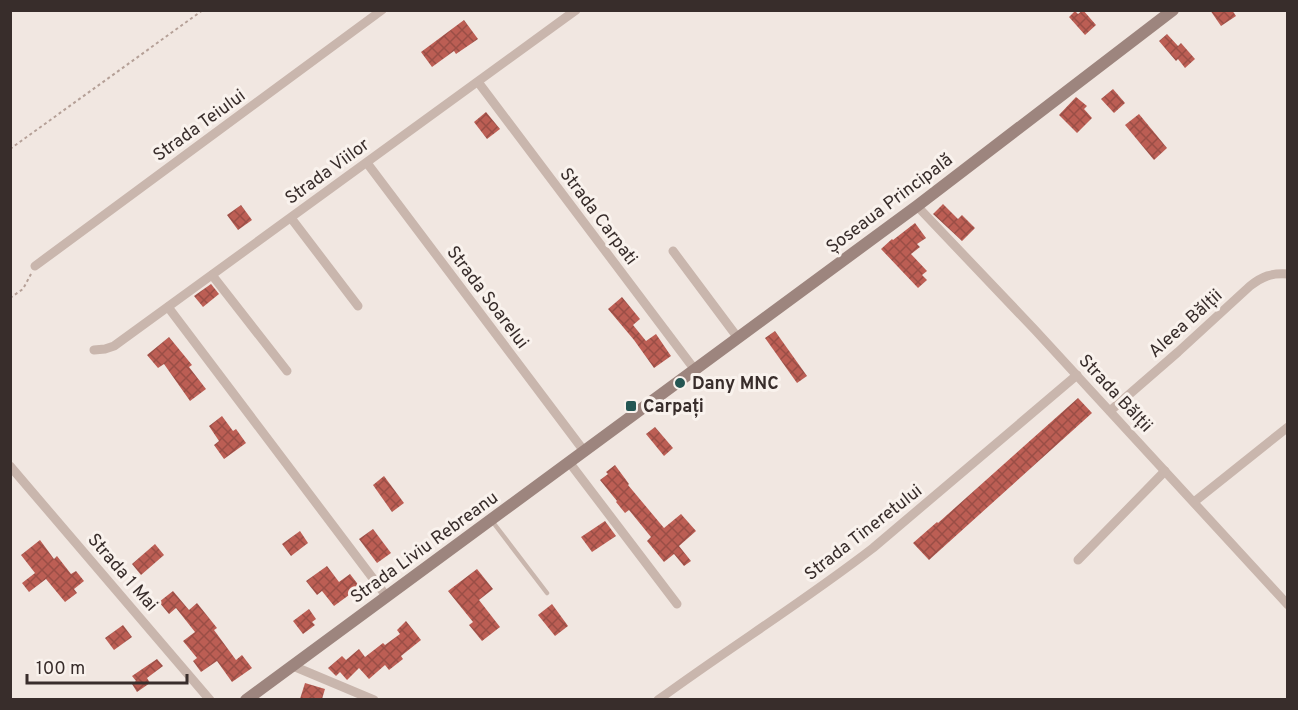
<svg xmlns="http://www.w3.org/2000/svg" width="1298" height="710" viewBox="0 0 1298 710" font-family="Overpass,sans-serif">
	<defs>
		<pattern id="building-cross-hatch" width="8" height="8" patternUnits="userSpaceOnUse" patternTransform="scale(1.5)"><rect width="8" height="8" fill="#bc5e54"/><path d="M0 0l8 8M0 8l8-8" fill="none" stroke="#9a4e46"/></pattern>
	</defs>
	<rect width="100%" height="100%" fill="#f1e7e1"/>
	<g fill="url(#building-cross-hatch)">
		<polygon points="1083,10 1096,25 1085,35 1069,17 1075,11 1078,14"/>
		<polygon points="1210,10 1232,10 1236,16 1221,26"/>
		<polygon points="464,20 478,39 456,54 454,51 432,67 421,52"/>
		<polygon points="1167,34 1178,46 1181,43 1195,59 1185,68 1178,59 1176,61 1159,41"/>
		<polygon points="1113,89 1125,103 1114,113 1101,99"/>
		<polygon points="1076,97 1087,106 1084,109 1092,118 1077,133 1059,115"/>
		<polygon points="486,112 500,129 487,139 474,122"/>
		<polygon points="1139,114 1167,148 1154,160 1125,125"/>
		<polygon points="943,204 958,219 962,215 975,228 962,241 933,214"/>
		<polygon points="241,205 252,220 238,230 227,215"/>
		<polygon points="915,223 926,238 917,244 920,247 911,254 927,271 922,275 927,280 918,288 881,249 892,239 893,240"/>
		<polygon points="211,284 219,294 203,307 194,296"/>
		<polygon points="622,297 640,319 633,325 646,341 656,334 671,356 654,368 634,340 608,309"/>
		<polygon points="775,331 807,376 797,383 765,338"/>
		<polygon points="169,337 192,365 189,367 206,389 190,401 164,364 158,368 147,355"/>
		<polygon points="1078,398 1092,413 929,560 913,543 937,522 938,523"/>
		<polygon points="222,416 233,431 236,429 246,443 224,459 214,445 219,441 209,426"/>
		<polygon points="655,427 673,448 664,456 646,434"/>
		<polygon points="615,465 629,484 628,485 664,528 681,514 696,531 679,546 691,561 684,566 674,554 664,562 647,541 651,537 629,510 625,513 616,502 617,501 600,480 608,474 606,472"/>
		<polygon points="384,476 404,503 392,512 373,485"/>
		<polygon points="605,521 616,536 592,552 581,537"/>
		<polygon points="373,529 391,553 377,563 359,539"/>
		<polygon points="300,531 308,543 291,556 282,544"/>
		<polygon points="40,540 54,559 57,556 71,574 76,571 84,581 74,589 77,593 65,602 46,579 29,592 22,583 35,573 21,555"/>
		<polygon points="155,544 164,555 141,575 132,564"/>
		<polygon points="327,566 339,582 350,574 360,587 334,606 322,591 317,595 306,581"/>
		<polygon points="477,569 493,589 479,600 500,627 482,641 469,625 473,622 448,591"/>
		<polygon points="173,591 189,610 197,603 217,628 214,630 236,660 242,655 252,668 232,682 217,661 201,672 193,661 197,658 183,641 195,632 176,608 169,614 159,602"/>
		<polygon points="552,604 568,626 555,636 538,615"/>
		<polygon points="309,609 316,619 312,622 315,625 303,634 293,621"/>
		<polygon points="406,621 421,640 401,656 403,659 389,670 385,665 369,679 359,668 347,680 340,672 336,676 328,668 342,656 346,660 359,649 365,657 383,643 385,645 400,634 397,630"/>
		<polygon points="123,625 132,637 114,650 105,638"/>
		<polygon points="157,659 163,666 147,678 150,683 137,692 132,684 136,681 132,676"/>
		<polygon points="305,683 325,689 322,699 300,699"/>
	</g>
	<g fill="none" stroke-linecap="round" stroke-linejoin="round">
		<g stroke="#b5a097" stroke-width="2" stroke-dasharray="3 3" stroke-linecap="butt">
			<polyline points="10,149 203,10"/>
			<polyline points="10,298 23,289 31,274"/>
		</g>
		<polyline stroke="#c9b6ad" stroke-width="4.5" points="492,521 547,593"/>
		<g stroke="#c9b6ad" stroke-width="9">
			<polyline points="478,82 695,370"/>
			<polyline points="367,163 584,451"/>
			<polyline points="917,206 1035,330 1288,605"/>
			<polyline points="291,218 358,306"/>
			<polyline points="673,251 738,338"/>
			<polyline points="35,266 382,10"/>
			<polyline points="212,275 287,371"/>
			<polyline points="168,307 387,597"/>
			<polyline points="94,350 105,349 114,346 576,10"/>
			<path d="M1110 411 1178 352 1250 286C1263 276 1271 273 1288 274"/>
			<polyline points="569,462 677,604"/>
			<polyline points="10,466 210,700"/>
			<polyline points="1194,502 1288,427"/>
			<polyline points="1078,560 1165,471"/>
			<polyline points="293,666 374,700"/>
			<path d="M658 700C729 648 803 602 873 548L1077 375"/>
		</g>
		<polyline stroke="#9d857e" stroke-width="12" points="246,700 917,206 1173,10"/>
	</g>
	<g fill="#245653" stroke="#f9f2ed" stroke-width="2">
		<circle cx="680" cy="383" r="6"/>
		<rect x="625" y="400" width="12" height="12" rx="3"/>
	</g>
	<g text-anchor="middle" stroke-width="6" stroke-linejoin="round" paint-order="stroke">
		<g font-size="18" fill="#382d2b" stroke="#f9f2ed">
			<text transform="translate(199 125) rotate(-36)" y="6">Strada Teiului</text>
			<text transform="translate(327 171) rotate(-36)" y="6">Strada Viilor</text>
			<text transform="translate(889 203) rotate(-37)" y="6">Șoseaua Principală</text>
			<text transform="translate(599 216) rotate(53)" y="6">Strada Carpati</text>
			<text transform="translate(488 297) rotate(53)" y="6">Strada Soarelui</text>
			<text transform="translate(1185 323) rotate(-42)" y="6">Aleea Bălții</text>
			<text transform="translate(1116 393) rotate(47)" y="6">Strada Bălții</text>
			<text transform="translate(863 532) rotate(-38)" y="6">Strada Tineretului</text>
			<text transform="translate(424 547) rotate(-36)" y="6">Strada Liviu Rebreanu</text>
			<text transform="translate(123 572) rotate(49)" y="6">Strada 1 Mai</text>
		</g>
		<g font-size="18" font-weight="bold" fill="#382d2b" stroke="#f9f2ed" text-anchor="start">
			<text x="692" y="389">Dany MNC</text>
			<text x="643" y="412">Carpați</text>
		</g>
	</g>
	<rect width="1298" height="710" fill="none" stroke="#382d2b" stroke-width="24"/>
	<path d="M27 674v9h160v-9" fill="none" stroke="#382d2b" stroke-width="3"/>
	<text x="36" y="674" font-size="18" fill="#382d2b" stroke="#f9f2ed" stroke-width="4.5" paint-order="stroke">100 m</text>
</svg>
